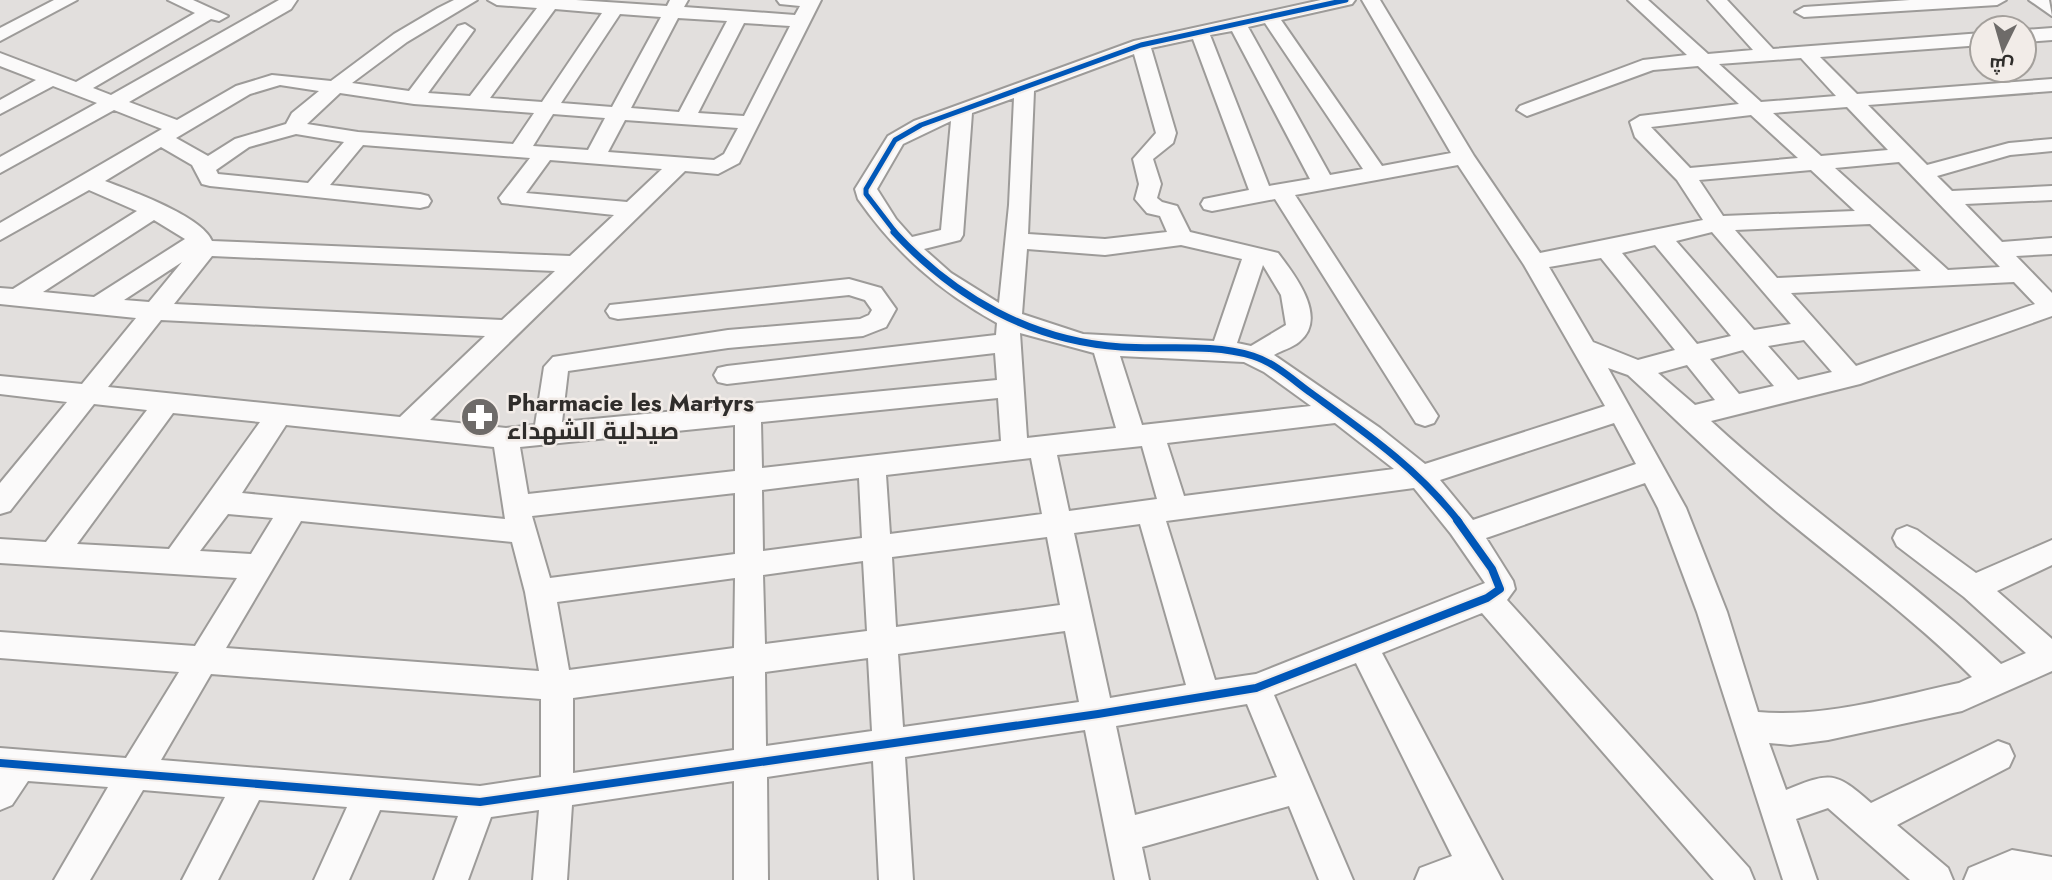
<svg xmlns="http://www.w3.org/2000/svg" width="2052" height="880" viewBox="0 0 2052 880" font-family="Jost,Cairo,sans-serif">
	<rect width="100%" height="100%" fill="#e2dfdd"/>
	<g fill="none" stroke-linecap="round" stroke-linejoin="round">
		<defs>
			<g id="minor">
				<polygon points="54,0 77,0 0,41 0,28"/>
				<path d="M168 0H193L228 16 219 21 211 19 93 88 111 95 279 0H297L291 9 129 102 177 120 236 86 272 75 331 81 394 34 438 8 454 0H477L407 42 352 83 409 91 458 26 465 24 474 30 428 93 470 96 537 8 497 5 488 0H576L667 6 670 0H688L684 7 795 15 800 6 780 4 777 0H821L739 163 718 174 685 171 430 420 506 428 535 425 544 367 553 357 728 330 860 319 869 315 872 310 865 300 849 295 618 319 610 317 606 311 610 305 849 279 881 288 896 309 886 327 863 336 728 348 568 371 562 422 997 380 995 353 727 384 718 382 714 375 718 368 727 366 996 335 997 323C939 291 896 253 858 199L855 189 888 136 914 121 1134 41 1321 0H1355L1352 4 1281 20 1382 166 1451 153 1362 0H1380L1474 156 1540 253 1703 220 1677 180 1635 137 1630 122 1640 116 1739 104 1698 66 1653 70 1527 116 1517 110 1520 106 1643 60 1687 55 1628 0H1648L1708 54 1753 50 1708 0H1727L1773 49 1982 33V45L1820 57 1857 94 2052 79V91L1868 105 1927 165 2009 143 2052 139V151L2010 155 1937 176 1952 191 2052 186V200L1965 204 2002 242 2052 238V254L2016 256 2052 293V316L1860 384 1711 421C1804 507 1909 577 2001 664L2026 653 1964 597 1897 546 1893 538 1897 530 1907 526 1917 530 1976 573 2052 540V565L1997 591 2052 639V671L1962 711 1828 740 1790 745 1769 743 1786 790C1830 772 1835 771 1871 803L1998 741 2009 745 2014 756 2009 767 1897 825 1948 868 1953 880H1910L1828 808 1796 819 1817 880H1783L1697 612 1658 508 1645 483 1486 538 1513 581 1515 589 1507 600 1749 868 1754 880H1714L1482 613 1382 653 1502 880H1415L1420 868 1452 856 1356 663 1274 695 1353 880H1319L1289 806 1142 847 1149 880H1115L1085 730 905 757 913 880H879L873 761 767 777 768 880H734V781L572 805 567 880H533L539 810 491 817 468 880H434L458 816 380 810 349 880H314L347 807 259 800 218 880H182L225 797 143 790 90 880H54L108 787 28 781 12 805 0 810V748L126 758 179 672 0 658V632L195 646 237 578 0 563V539L46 542 147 410 94 404 10 511 0 514V483L67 402 0 394V376L82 384 136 318 0 304V288L13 289 137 211 89 190 0 240V223L162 129 114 110 0 173V157L97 103 53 86 0 114V100L36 80 0 66V53L76 82 195 13ZM555 9 602 13 542 102 490 98ZM620 14 661 17 612 107 561 103ZM678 18 727 21 679 112 631 108ZM744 23 790 26 744 116 698 113ZM1265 23 1363 169 1330 175 1248 27ZM1232 31 1310 179 1269 186 1210 35ZM1193 39 1249 190 1204 199 1201 204 1204 209 1212 211 1275 199 1416 423 1425 426 1434 423 1438 416 1295 195 1458 165 1524 265 1605 406 1425 464 1380 428 1274 355C1282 350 1292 348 1299 342 1329 318 1294 274 1278 253L1190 232 1177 206 1162 202 1157 198 1161 184 1153 159 1173 143 1176 133 1151 48ZM1134 54 1156 133 1133 159 1139 184 1135 199 1147 213 1160 216 1167 232 1105 239 1028 234 1034 91ZM1801 58 1836 96 1761 102 1719 64ZM280 85 319 91 292 113 286 124 235 139 208 156 176 138 250 94ZM340 93 414 104 534 113 513 144 358 132 307 124ZM1014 98 1009 205 999 303 951 273 924 249 960 240 963 235 972 113ZM1847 107 1888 150 1821 156 1773 113ZM553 114 605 118 588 150 533 146ZM1751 115 1798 158 1690 168 1651 127ZM625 120 738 128 724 154 714 160 608 152ZM951 121 941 230 912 237 896 219 877 189 903 144ZM296 134 344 142 308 183 218 174 216 170 249 147ZM363 145 530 158 499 198 502 203 614 215 570 256 212 241C202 216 131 191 105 181L161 147 192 165 202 184 210 186 420 208 428 206 431 201 428 196 420 194 330 185ZM550 160 662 169 627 202 526 193ZM1899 162 2000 267 1948 270 1835 168ZM1811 170 1855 211 1723 216 1699 180ZM154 220 185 239 94 297 43 292ZM1870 224 1921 271 1777 278 1735 230ZM1712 232 1791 324 1754 330 1676 241ZM1181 245 1242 259 1214 341 1083 334 1022 314 1027 249 1105 255ZM1655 245 1731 336 1697 344 1622 253ZM212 256 555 271 502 320 174 304ZM1601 258 1675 350 1638 360 1593 342 1549 267ZM182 262 149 302 124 300ZM1263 265 1281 295 1286 325 1251 346 1237 343ZM2014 282 2035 304 1856 366 1791 293ZM161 320 485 336 400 417 108 387ZM1020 333 1094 353 1116 428 1027 438ZM1804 340 1832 372 1798 380 1768 346ZM1743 350 1774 386 1739 394 1710 359ZM1120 356 1244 362 1264 372 1311 406 1142 425ZM1687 365 1715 400 1695 405 1658 373ZM1608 368 1628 375C1678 421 1726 469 1777 512 1843 567 1912 617 1972 677L1959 683C1893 697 1826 718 1758 712L1727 612 1686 508ZM998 398 1001 441 762 468 761 422ZM173 413 260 422 169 549 77 544ZM1335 423 1394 469 1184 496 1167 443ZM1614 423 1636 464 1473 520 1440 480ZM286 425 494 447 505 519 242 493ZM735 425V471L528 494 520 447ZM1142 446 1157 499 1069 511 1057 455ZM1031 458 1042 514 890 534 886 475ZM859 478 862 538 763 551 762 490ZM1414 488 1451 534 1485 583 1256 674 1215 680 1166 521ZM735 493V554L550 578 532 516ZM228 514 273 518 251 554 200 551ZM301 521 512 542 525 592 539 671 226 648ZM1140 524 1186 685 1110 698 1074 533ZM1047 537 1060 605 896 627 892 557ZM863 561 867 631 765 644 763 575ZM735 578 734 648 569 670 557 602ZM1065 631 1079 702 903 727 898 654ZM868 658 872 731 766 746 765 672ZM211 674 541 699V777L480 786 161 760ZM734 676V750L573 773V698ZM1247 704 1277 777 1135 815 1116 726Z"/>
				<polygon points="1910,0 2006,0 1997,5 1804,17 1795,12 1804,7"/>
				<polygon points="2029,0 2049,0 2052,16"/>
				<polygon points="2052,28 2052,40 2024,42 2024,30"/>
				<polygon points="2012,850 2052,857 2052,880 1964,880 1969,868"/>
			</g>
		</defs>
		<use href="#minor" stroke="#9d9b99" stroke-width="4"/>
		<use href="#minor" fill="#fbfafa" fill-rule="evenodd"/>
		<defs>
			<polyline id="cycleway-far2" points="896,233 866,194 866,189 895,140 921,125 1141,45 1346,0"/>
			<path id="cycleway-far1" d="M894 232C954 297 1031 341 1121 347 1164 350 1211 343 1253 356 1275 363 1293 380 1311 393 1366 433 1417 468 1459 522"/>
			<polyline id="cycleway" points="0,763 480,802 1098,714 1256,688 1487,598 1500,589 1492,569 1457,520"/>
		</defs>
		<use href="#cycleway-far2" stroke="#f2ece8" stroke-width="9"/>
		<use href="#cycleway-far1" stroke="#f2ece8" stroke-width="11"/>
		<use href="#cycleway" stroke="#f2ece8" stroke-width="12"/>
		<use href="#cycleway-far2" stroke="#0057b8" stroke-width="5"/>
		<use href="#cycleway-far1" stroke="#0057b8" stroke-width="7"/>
		<use href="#cycleway" stroke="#0057b8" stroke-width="8"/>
	</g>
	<defs>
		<symbol id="pharmacy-disc" viewBox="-11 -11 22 22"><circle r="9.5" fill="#6e6b69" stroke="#f2ece8"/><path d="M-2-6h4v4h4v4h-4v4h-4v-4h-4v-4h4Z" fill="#fff"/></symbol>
	</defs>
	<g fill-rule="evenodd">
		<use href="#pharmacy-disc" x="458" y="395" width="44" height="44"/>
	</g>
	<g text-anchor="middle" stroke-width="5" stroke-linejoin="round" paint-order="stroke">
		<g font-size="24" font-weight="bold" fill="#2f2d2b" stroke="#f2ece8" text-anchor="start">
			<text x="507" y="411">Pharmacie les Martyrs<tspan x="507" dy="28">صيدلية الشهداء</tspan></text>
		</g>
	</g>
	<g transform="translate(2003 49) rotate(185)"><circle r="33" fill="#f2ece8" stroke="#a4a09c" stroke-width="2"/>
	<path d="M0-5L12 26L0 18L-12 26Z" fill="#6e6b69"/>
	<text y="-10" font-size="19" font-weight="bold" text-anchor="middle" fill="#2f2d2b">ش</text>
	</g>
</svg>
